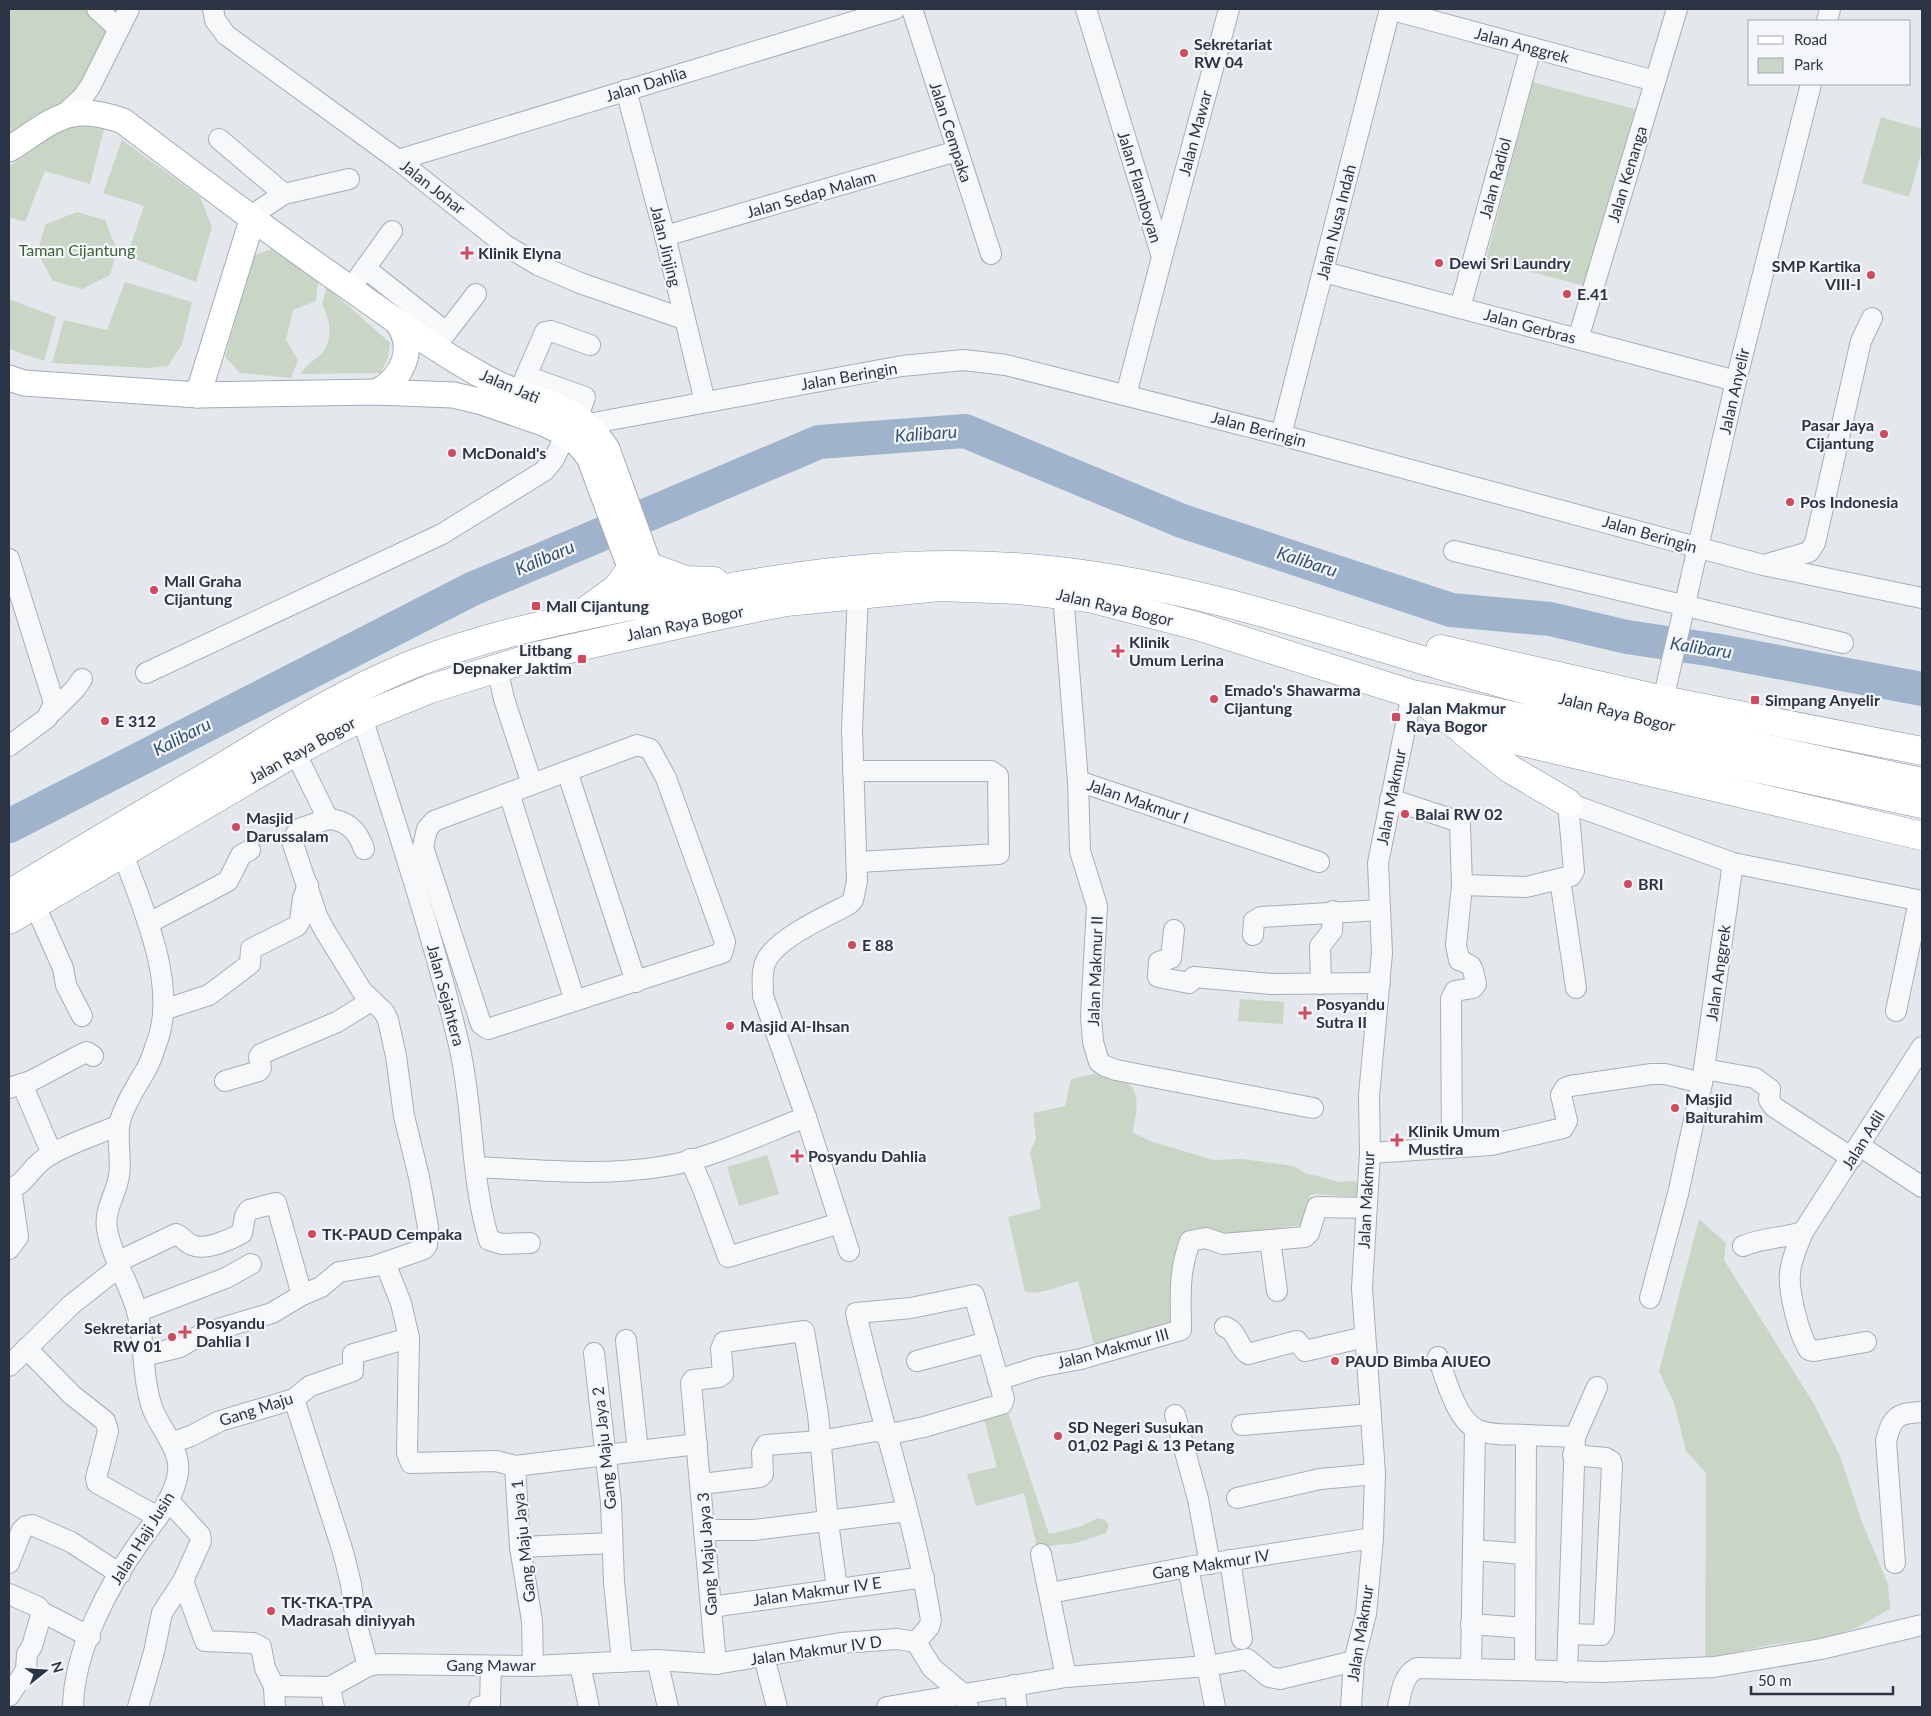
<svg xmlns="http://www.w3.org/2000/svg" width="1931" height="1716" viewBox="0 0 1931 1716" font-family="Lato,sans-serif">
	<rect width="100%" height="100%" fill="#e4e7ec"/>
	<g fill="#c9d6c5">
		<polygon points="9,9 120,9 101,60 70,102 9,142"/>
		<polygon points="1532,82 1635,109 1589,287 1486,260"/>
		<polygon points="1881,117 1922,129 1922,150 1909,197 1862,183"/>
		<polygon points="81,125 104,129 90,184 45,171 25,222 9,217 9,166 60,130"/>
		<polygon points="122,140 200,197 212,227 196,282 127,256 144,206 103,193"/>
		<polygon points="77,212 105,220 117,250 110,275 82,289 53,281 37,252 46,224"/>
		<polygon points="272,249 318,281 316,301 293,310 286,340 298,360 291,378 240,373 225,357 253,256"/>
		<polygon points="125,282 192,302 182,344 168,366 149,368 52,363 64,320 107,330"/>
		<path d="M327 287 390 343 388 357 381 373 301 374C310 359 315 362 323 352 334 338 329 317 322 304Z"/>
		<polygon points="9,299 56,317 44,361 9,349"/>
		<polygon points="1240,999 1284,1002 1283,1024 1238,1021"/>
		<path d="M1094 1074C1122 1081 1140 1078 1136 1113 1135 1120 1133 1126 1133 1133L1153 1142 1213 1160 1242 1159 1294 1166 1305 1173 1340 1182 1354 1181 1362 1184V1193L1357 1197 1315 1194 1310 1195 1305 1219 1300 1225C1281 1227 1242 1236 1225 1234 1209 1232 1199 1222 1184 1234L1172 1323 1095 1349 1078 1281C1061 1285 1043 1295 1025 1292L1008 1217 1041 1209 1030 1152 1036 1139 1033 1113 1065 1106 1071 1079Z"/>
		<polygon points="767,1155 779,1194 739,1206 727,1167"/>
		<polygon points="1699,1219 1726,1243 1724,1260 1814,1404 1840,1456 1862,1522 1888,1584 1890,1609 1858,1627 1832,1637 1774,1644 1705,1659 1706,1473 1686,1451 1674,1403 1659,1371"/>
		<polygon points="1007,1409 1049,1534 1079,1527 1098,1518 1105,1520 1109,1525 1106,1533 1076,1543 1037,1547 1024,1493 976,1506 967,1474 997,1467 983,1416"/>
	</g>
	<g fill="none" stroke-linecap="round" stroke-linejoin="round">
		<polyline stroke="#9fb4cc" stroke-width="34" points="9,826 472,589 819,442 965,431 1182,521 1451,610 1550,619 1627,637 1714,650 1922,689"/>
		<defs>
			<g id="minor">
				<polyline points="97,9 119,29"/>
				<polyline points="213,9 215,20 226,35 398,160 505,245 538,265 580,283 684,319"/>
				<polyline points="912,9 991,254"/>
				<polyline points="1086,9 1162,257 1126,395"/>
				<polyline points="1389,9 1655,81"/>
				<polyline points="1827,21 1830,9"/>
				<polyline points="626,90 665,236 705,402"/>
				<polyline points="63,115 82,98 90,87 129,9"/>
				<polyline points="219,139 284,194"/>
				<polyline points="398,160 895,9"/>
				<polyline points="249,217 284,194 349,179"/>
				<polyline points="665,236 957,151"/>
				<polyline points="1162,257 1229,9"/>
				<polyline points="365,268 446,332"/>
				<polyline points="1324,272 1736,381"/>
				<polyline points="359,277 392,231"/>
				<polyline points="1460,308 1531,48"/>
				<polyline points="1578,339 1677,9"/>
				<polyline points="439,342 476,294"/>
				<polyline points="526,376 585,397 578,417"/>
				<polyline points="519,392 545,332 551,331 590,345"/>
				<polyline points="588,424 902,366 964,360 1006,365 1281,435 1763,565 1922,598"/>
				<polyline points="1281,435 1390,9"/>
				<polyline points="1454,551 1843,643"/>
				<polyline points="9,559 54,703 47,718 9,746"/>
				<polyline points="1767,564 1809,552 1815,543 1861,341 1872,318"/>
				<polyline points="1063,594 1078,781 1319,862"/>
				<polyline points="497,668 504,699 532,784"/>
				<polyline points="146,673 442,534 544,471 554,459 566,434"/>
				<polyline points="1663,700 1736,381 1811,84"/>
				<polyline points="52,712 75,689 82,679"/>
				<path d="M362 717C396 826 433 934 459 1045 474 1109 470 1177 489 1240L502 1244 530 1243"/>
				<polygon points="637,745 650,749 666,778 725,942 722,953 488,1029 481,1024 423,847 427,829 434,821"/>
				<path d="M295 752 328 819C347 820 358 831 364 849"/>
				<polyline points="567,771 636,982"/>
				<polyline points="853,771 991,771 998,776 999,854 858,862"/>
				<polyline points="1078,781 1080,851 1097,906 1091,1016 1093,1042 1099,1062 1105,1066 1116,1070 1313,1108"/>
				<polyline points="509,793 575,1001"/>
				<path d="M1390 799 1457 821 1460 825 1462 885 1456 945 1459 960C1475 966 1472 967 1476 984L1473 988 1455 991 1451 999 1452 1148"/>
				<polyline points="1560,879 1576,988"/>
				<polyline points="1462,885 1526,887 1571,876 1574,871 1568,803 1733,863 1922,901"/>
				<polyline points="34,903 63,968 66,985 82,1016"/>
				<polyline points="149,923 228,881 241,855 250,850"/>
				<polyline points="1174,930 1171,958 1159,962 1158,977 1189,983 1194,977 1271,984 1380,983"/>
				<polyline points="1253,935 1254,921 1261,917 1380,910"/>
				<polyline points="1321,984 1320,946 1332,931 1333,911"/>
				<polyline points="163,1010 209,995 250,964 251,949 297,926 300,921 303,898 308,885"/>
				<polyline points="1896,1011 1919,901"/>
				<polyline points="1704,1069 1755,1078 1770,1089 1769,1100 1774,1107 1852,1158"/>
				<polyline points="225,1081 259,1071 261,1068 259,1057 261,1054 337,1022 371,1001"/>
				<polyline points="22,1084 52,1154"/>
				<polyline points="9,1088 31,1081 82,1054 87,1052 93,1056"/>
				<polyline points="1860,1146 1922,1187"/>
				<polyline points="1370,1153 1491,1145 1563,1128 1567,1121 1561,1095 1565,1088 1570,1086 1652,1074 1665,1074 1702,1083"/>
				<polyline points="690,1159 703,1189 728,1257 840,1223"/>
				<path d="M476 1167C538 1170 604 1177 666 1166 709 1159 764 1133 806 1117"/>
				<path d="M9 1188C23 1186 28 1173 38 1164 54 1148 97 1135 119 1125"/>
				<polyline points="1270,1240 1277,1291"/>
				<path d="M1743 1246C1762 1238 1783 1238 1803 1232"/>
				<polyline points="9,1249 18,1237 11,1188"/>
				<path d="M849 1251 806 1117 763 996C763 985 761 971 766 961 776 939 826 916 848 905L853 900 857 881 852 729 858 594"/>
				<path d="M117 1262 176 1234C183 1237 186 1243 192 1245 205 1251 230 1240 242 1233L245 1216 249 1210 276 1203 302 1295"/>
				<polyline points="385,1263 401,1303 409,1338 407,1453 411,1463 496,1461 515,1466 697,1444"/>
				<polyline points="1650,1298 1678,1194 1702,1083 1733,863"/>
				<polyline points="137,1312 226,1278 251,1264"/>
				<path d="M1225 1327C1237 1330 1238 1348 1248 1354L1297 1341 1305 1351 1365 1337"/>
				<polyline points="626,1340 638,1451"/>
				<path d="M1866 1342 1814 1351 1809 1350C1799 1335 1788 1291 1790 1273 1791 1259 1798 1245 1803 1232L1922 1047"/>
				<polyline points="26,1348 72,1395 105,1421 108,1431 96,1478 97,1483 158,1517"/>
				<polyline points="594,1353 611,1502 614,1582 622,1662"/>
				<polyline points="144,1356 180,1347 202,1334 272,1313 302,1295 321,1287 339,1272 375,1266 424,1249 427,1245 428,1227 419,1177 404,1116 396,1056 388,1020 384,1012 362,991 325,931 317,916 292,841 299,829 328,819"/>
				<path d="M1438 1357C1445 1377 1456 1419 1476 1429 1489 1436 1511 1434 1526 1435"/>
				<polyline points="917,1361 988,1342"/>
				<polyline points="9,1366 71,1305 119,1267"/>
				<path d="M998 1380 1038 1367 1081 1359 1181 1330C1181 1297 1178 1274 1190 1241L1206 1238 1223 1244 1305 1237 1309 1233 1317 1207 1366 1208"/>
				<polyline points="294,1399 343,1552 351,1584 356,1622 368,1666"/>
				<polyline points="1175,1415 1198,1499 1210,1564"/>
				<polyline points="1242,1425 1371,1414"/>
				<polyline points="171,1443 191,1436 220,1421 294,1399 310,1386 353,1371 353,1354 409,1338"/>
				<polyline points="515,1466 520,1547 532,1621 533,1666"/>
				<path d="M702 1484 760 1477 763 1474 762 1452 766 1445 820 1441 876 1431C881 1432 885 1434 890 1434L924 1427 1002 1404 1004 1399 974 1295 911 1308 856 1313C879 1416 914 1516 931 1620L929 1627 916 1642"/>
				<polyline points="1237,1498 1320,1479 1375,1474"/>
				<polyline points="168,1500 200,1535 201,1541 183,1581 205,1641 253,1643 261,1647 265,1668 274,1686 330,1687"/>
				<polyline points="704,1530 754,1530 907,1511"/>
				<polyline points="520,1547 612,1543"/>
				<polyline points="1473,1550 1525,1554"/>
				<polyline points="1230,1560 1242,1639"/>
				<polyline points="9,1563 22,1530 26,1526 32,1525 71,1542 120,1574"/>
				<path d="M1895 1563 1886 1441C1892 1417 1897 1413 1922 1412"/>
				<polyline points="1188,1567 1215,1707"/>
				<polyline points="1050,1593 1188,1567 1373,1538"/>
				<polyline points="9,1594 38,1607 42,1612 90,1637"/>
				<polyline points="711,1607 924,1577"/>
				<polyline points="1471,1624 1525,1628"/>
				<polyline points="1568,1634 1601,1635 1604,1630 1612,1466 1611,1461 1606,1458 1573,1455"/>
				<polyline points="916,1642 932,1668 963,1694 968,1707"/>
				<polyline points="764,1657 777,1707"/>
				<polyline points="657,1660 668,1707"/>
				<polyline points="716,1664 691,1383 693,1380 719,1377 723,1374 721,1349 724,1342 804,1331 818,1414 828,1522 837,1588"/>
				<polyline points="580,1665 589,1707"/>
				<polyline points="1471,1668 1475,1429"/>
				<polyline points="1525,1670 1526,1435 1575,1437"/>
				<polyline points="1567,1672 1575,1437 1597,1387"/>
				<polyline points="1066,1677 1208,1666 1247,1659 1269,1677 1280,1679 1354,1661"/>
				<polyline points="1014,1685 1017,1707"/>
				<polyline points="274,1686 275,1707"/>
				<polyline points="330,1687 368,1666 380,1664 533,1666 657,1660 716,1664 841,1643 897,1639 916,1642"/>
				<polyline points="330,1687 334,1707"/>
				<polyline points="9,1696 26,1670 27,1654 32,1646 42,1612"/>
				<path d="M73 1707C74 1650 108 1586 141 1540 156 1519 174 1499 178 1473 181 1450 161 1430 153 1410 142 1380 145 1346 138 1315 131 1286 112 1259 107 1229 104 1209 116 1195 119 1176 122 1158 116 1139 120 1121 125 1103 135 1089 144 1073 151 1063 154 1050 158 1039 177 983 142 906 123 854"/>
				<polyline points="138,1707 154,1652 162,1613 183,1581"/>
				<polyline points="479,1707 490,1704 491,1666"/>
				<polyline points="887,1707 1066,1677 1041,1554"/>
				<polyline points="1351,1707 1354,1661 1366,1614 1373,1538 1375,1474 1362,1288 1370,1153 1369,1096 1382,953 1378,863 1412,694"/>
				<path d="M1398 1707C1401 1693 1403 1675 1417 1668L1603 1672 1714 1667 1821 1649 1922 1625"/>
			</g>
			<g id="major">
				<path d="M9 149C54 121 67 101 123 121 198 178 273 235 351 289 396 321 441 354 490 380 538 405 575 399 607 449L668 618"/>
				<polyline points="9,378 24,383 198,395 377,392 453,395 479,401 543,423 566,434 578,444 589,457 651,623"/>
				<path d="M377 392C403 377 416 349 398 323"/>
				<polyline points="198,395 252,220"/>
			</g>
			<g id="highway">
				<polyline points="651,567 686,580 714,581"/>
				<polyline points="584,612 617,588 630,570"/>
				<polyline points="1440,649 1663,700 1922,751"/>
				<polyline points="1421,700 1459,727 1922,836"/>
				<polyline points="1464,732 1510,769 1568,803"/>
				<path d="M9 894C75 854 142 814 209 775 275 735 341 693 413 664 489 634 568 619 647 603 784 575 909 555 1049 570 1197 585 1337 636 1480 677 1625 719 1774 751 1922 782"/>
				<polyline points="9,920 295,752 362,717 430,689 537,656 726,614 786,602 940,587 1019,590 1089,598 1197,626 1412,694 1922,804"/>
			</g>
		</defs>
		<use href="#minor" stroke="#a9aeb7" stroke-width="22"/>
		<use href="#major" stroke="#a3abb8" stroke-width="27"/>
		<use href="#highway" stroke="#8b94a3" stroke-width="29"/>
		<use href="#minor" stroke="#f7f8fa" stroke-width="20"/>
		<use href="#major" stroke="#fff" stroke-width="25"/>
		<use href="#highway" stroke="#fff" stroke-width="28"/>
	</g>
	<g fill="#d1495b" stroke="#f4f6f9" stroke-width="2">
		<circle cx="1184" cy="53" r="5"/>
		<path d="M464.5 245.5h5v5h5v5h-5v5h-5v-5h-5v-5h5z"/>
		<circle cx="1439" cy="263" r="5"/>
		<circle cx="1871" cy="275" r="5"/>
		<circle cx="1567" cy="294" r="5"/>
		<circle cx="1884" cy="434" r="5"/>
		<circle cx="452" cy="453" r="5"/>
		<circle cx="1790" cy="502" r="5"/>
		<circle cx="154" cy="590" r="5"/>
		<rect x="531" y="601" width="10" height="10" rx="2.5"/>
		<path d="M1115.5 643.5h5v5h5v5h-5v5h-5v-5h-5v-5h5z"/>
		<rect x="577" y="654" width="10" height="10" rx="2.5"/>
		<circle cx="1214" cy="699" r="5"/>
		<rect x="1750" y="695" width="10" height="10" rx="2.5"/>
		<rect x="1391" y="712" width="10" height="10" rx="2.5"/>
		<circle cx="105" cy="721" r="5"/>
		<circle cx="1405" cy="814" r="5"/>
		<circle cx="236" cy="827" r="5"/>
		<circle cx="1628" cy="884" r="5"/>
		<circle cx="852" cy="945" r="5"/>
		<path d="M1302.5 1005.5h5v5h5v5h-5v5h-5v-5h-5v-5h5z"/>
		<circle cx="730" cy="1026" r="5"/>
		<circle cx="1675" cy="1108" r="5"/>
		<path d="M1394.5 1132.5h5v5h5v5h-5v5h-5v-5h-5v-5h5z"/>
		<path d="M794.5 1148.5h5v5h5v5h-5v5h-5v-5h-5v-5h5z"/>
		<circle cx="312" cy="1234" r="5"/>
		<path d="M182.5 1324.5h5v5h5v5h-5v5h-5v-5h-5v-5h5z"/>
		<circle cx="172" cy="1337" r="5"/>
		<circle cx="1335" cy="1361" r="5"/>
		<circle cx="1058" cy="1436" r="5"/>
		<circle cx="271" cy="1611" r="5"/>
	</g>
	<g text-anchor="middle" stroke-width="4.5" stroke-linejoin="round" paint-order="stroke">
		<g font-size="16" font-weight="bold" fill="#2b3445" stroke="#f4f6f9" text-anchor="start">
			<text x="1194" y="50">Sekretariat<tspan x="1194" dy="18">RW 04</tspan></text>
			<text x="478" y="259">Klinik Elyna</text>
			<text x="1449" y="269">Dewi Sri Laundry</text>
			<text x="1861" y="272" text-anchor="end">SMP Kartika<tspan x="1861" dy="18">VIII-I</tspan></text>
			<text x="1577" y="300">E.41</text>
			<text x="1874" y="431" text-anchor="end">Pasar Jaya<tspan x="1874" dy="18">Cijantung</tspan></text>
			<text x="462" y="459">McDonald's</text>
			<text x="1800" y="508">Pos Indonesia</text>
			<text x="164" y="587">Mall Graha<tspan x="164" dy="18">Cijantung</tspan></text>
			<text x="546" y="612">Mall Cijantung</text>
			<text x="1129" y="648">Klinik<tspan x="1129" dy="18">Umum Lerina</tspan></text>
			<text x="572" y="656" text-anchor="end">Litbang<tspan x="572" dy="18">Depnaker Jaktim</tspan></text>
			<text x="1224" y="696">Emado's Shawarma<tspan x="1224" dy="18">Cijantung</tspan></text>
			<text x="1765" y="706">Simpang Anyelir</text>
			<text x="1406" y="714">Jalan Makmur<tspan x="1406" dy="18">Raya Bogor</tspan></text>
			<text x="115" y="727">E 312</text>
			<text x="1415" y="820">Balai RW 02</text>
			<text x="246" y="824">Masjid<tspan x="246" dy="18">Darussalam</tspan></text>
			<text x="1638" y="890">BRI</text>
			<text x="862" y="951">E 88</text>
			<text x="1316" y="1010">Posyandu<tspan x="1316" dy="18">Sutra II</tspan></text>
			<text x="740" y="1032">Masjid Al-Ihsan</text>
			<text x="1685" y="1105">Masjid<tspan x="1685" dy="18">Baiturahim</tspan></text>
			<text x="1408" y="1137">Klinik Umum<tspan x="1408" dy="18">Mustira</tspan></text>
			<text x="808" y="1162">Posyandu Dahlia</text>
			<text x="322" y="1240">TK-PAUD Cempaka</text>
			<text x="196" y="1329">Posyandu<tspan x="196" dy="18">Dahlia I</tspan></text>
			<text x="162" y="1334" text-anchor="end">Sekretariat<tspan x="162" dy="18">RW 01</tspan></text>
			<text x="1345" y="1367">PAUD Bimba AIUEO</text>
			<text x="1068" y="1433">SD Negeri Susukan<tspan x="1068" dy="18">01,02 Pagi &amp; 13 Petang</tspan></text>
			<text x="281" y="1608">TK-TKA-TPA<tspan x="281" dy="18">Madrasah diniyyah</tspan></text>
		</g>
		<g font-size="16" fill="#2b3445" stroke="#f4f6f9">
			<text transform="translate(1522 45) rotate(15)" y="6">Jalan Anggrek</text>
			<text transform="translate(646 84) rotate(-17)" y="6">Jalan Dahlia</text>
			<text transform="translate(951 132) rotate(72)" y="6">Jalan Cempaka</text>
			<text transform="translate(1195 133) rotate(-75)" y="6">Jalan Mawar</text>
			<text transform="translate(1627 174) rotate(-73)" y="6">Jalan Kenanga</text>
			<text transform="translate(1495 178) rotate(-75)" y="6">Jalan Radiol</text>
			<text transform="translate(433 187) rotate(38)" y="6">Jalan Johar</text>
			<text transform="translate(1140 187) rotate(73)" y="6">Jalan Flamboyan</text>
			<text transform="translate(811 194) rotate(-16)" y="6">Jalan Sedap Malam</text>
			<text transform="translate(1336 222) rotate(-76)" y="6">Jalan Nusa Indah</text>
			<text transform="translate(666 246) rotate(76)" y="6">Jalan Jinjing</text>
			<text transform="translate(1530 326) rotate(15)" y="6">Jalan Gerbras</text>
			<text transform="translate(849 376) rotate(-10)" y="6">Jalan Beringin</text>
			<text transform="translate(510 386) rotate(23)" y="6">Jalan Jati</text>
			<text transform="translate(1734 391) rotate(-77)" y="6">Jalan Anyelir</text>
			<text transform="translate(1259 429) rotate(15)" y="6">Jalan Beringin</text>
			<text transform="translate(1650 534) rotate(16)" y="6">Jalan Beringin</text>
			<text transform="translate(1115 607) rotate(13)" y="6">Jalan Raya Bogor</text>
			<text transform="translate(685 623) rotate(-12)" y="6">Jalan Raya Bogor</text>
			<text transform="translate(1617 712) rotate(14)" y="6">Jalan Raya Bogor</text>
			<text transform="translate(302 750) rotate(-29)" y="6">Jalan Raya Bogor</text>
			<text transform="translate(1391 797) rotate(-79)" y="6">Jalan Makmur</text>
			<text transform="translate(1138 801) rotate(19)" y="6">Jalan Makmur I</text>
			<text transform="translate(1095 971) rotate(-88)" y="6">Jalan Makmur II</text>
			<text transform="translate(1718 973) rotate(-82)" y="6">Jalan Anggrek</text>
			<text transform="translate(446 995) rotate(75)" y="6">Jalan Sejahtera</text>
			<text transform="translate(1863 1140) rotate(-58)" y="6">Jalan Adil</text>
			<text transform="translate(1366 1200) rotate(-87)" y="6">Jalan Makmur</text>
			<text transform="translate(1113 1348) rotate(-15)" y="6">Jalan Makmur III</text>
			<text transform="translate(256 1409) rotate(-18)" y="6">Gang Maju</text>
			<text transform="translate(604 1448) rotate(-96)" y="6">Gang Maju Jaya 2</text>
			<text transform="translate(142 1538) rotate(-58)" y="6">Jalan Haji Jusin</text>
			<text transform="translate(523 1541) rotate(-96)" y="6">Gang Maju Jaya 1</text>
			<text transform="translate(707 1554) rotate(-94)" y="6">Gang Maju Jaya 3</text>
			<text transform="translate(1211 1564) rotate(-9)" y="6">Gang Makmur IV</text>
			<text transform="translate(817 1591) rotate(-8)" y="6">Jalan Makmur IV E</text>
			<text transform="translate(1360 1633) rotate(-81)" y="6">Jalan Makmur</text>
			<text transform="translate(816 1650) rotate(-8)" y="6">Jalan Makmur IV D</text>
			<text x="491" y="1671">Gang Mawar</text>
		</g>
		<g font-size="16" fill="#3f6138" stroke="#f4f6f9">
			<text x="77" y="256">Taman Cijantung</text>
		</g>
		<g font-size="18" font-style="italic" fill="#34527a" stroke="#f4f6f9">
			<text transform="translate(926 434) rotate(-4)" y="6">Kalibaru</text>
			<text transform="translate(545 558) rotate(-23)" y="6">Kalibaru</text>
			<text transform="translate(1307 562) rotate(18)" y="6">Kalibaru</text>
			<text transform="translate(1701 648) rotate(9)" y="6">Kalibaru</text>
			<text transform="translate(182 737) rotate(-27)" y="6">Kalibaru</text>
		</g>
	</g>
	<rect width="1931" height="1716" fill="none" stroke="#2b3445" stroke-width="20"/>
	<rect x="1748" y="20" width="162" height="65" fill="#f4f6f9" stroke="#a4a8b1"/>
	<rect x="1758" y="36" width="25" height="8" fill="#ffffff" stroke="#a4a8b1"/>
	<text x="1794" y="45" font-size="15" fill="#2b3445">Road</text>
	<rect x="1758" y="58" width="25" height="15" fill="#c9d6c5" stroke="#a4a8b1"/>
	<text x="1794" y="70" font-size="15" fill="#2b3445">Park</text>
	<g transform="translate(45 1671) rotate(73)" stroke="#f4f6f9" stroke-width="4" paint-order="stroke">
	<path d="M0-4L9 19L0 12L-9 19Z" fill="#2b3445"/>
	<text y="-8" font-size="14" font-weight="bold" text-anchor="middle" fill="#2b3445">N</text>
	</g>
	<path d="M1751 1686v8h142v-8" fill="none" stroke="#2b3445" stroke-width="2.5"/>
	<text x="1758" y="1686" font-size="15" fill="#2b3445" stroke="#f4f6f9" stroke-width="4" paint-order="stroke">50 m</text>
</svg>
